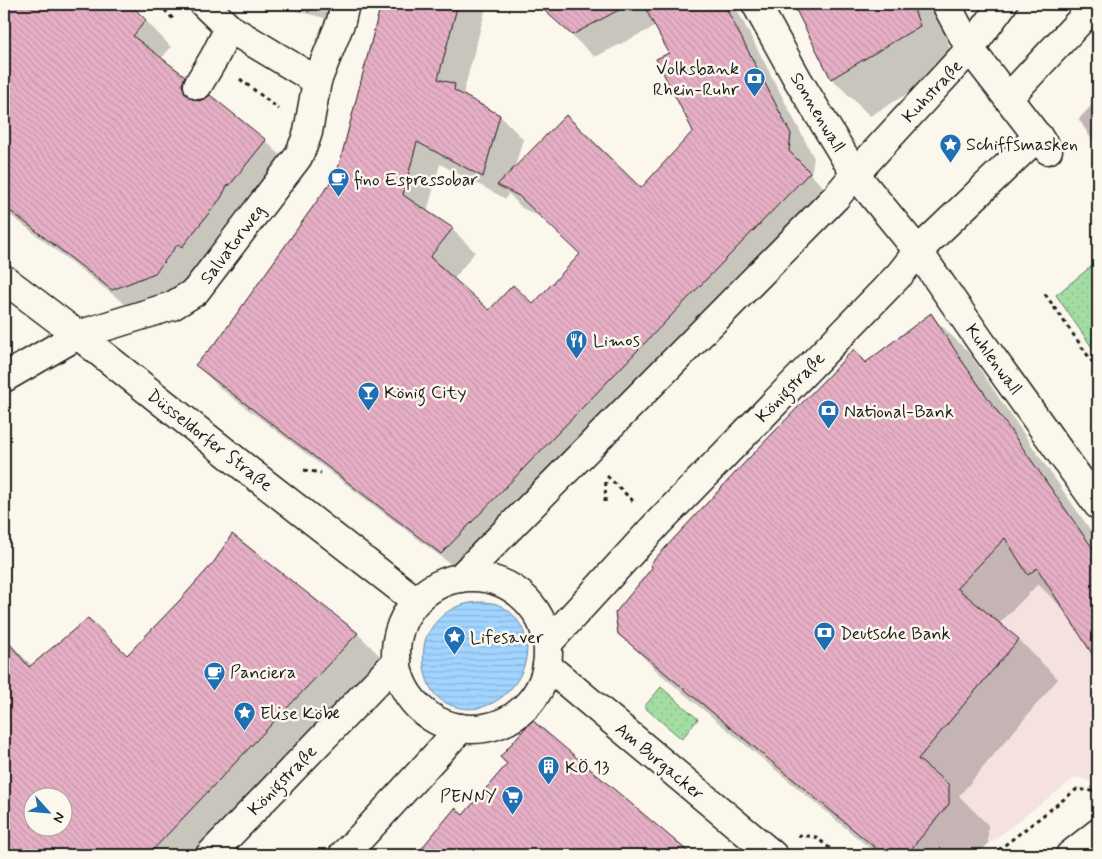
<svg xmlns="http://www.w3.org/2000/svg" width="1102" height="859" viewBox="0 0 1102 859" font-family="Mynerve,sans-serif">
	<defs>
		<pattern id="grass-dots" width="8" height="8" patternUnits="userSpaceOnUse" patternTransform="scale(1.25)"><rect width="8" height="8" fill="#a3dda2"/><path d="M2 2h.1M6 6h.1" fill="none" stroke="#8cbd8b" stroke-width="1.8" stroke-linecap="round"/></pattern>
		<pattern id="water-rules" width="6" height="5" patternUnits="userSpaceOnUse" patternTransform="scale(1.25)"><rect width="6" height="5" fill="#a1d4ff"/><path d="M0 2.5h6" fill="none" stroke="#8ab5da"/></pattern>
		<pattern id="building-back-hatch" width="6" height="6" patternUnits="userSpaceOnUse" patternTransform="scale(1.25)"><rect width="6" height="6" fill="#e6afc5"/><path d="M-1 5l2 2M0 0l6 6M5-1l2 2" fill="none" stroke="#c596a9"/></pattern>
	</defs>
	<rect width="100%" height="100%" fill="#fbf7ec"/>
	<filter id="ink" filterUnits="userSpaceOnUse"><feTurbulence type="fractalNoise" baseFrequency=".02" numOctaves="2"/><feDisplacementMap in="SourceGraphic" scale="10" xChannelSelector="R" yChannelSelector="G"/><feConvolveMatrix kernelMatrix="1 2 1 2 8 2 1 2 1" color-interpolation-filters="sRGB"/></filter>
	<g filter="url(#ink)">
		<g fill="#f5e1e0">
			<polygon points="1098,97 1098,151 1078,119"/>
			<polygon points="931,313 960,358 1098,556 1098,784 1076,777 974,855 884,855 618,634 615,613 652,569 651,563 750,457 854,349 865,362"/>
		</g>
		<g fill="url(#grass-dots)" stroke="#607c5f">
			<polygon points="1093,265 1098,273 1098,356 1056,295"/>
			<polygon points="661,687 698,719 682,739 644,707"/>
		</g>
		<path fill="url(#water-rules)" stroke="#6c8aa4" d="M477 602C482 602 488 602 492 603 500 604 509 610 515 617 553 662 492 734 441 700 431 693 426 680 424 667 423 659 423 650 425 641 430 625 446 609 462 605 467 603 472 603 477 602Z"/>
		<g fill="#0003" fill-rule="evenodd">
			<polygon points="4,4 130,4 171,47 161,59 184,77 207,99 265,140 290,166 180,298 138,314 4,210"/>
			<polygon points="277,4 346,4 341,22 284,8"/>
			<path d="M382 4H487L463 94 467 98 500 116 523 139 514 170 641 190 695 131 670 53 656 26 595 57 559 24 538 4H734L814 158 811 175 832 195 465 575 220 388 197 365 219 341 338 174ZM440 164 506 199 508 193 522 208 544 219 581 255 533 305 489 312 453 280 475 252 452 229 427 212Z"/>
			<polygon points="794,4 935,4 955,65 870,116 832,79"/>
			<polygon points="1098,99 1098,149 1079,119"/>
			<polygon points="931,315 970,354 999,398 1098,541 1098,660 1068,614 1038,584 999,624 1019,640 1058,679 959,796 988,825 988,844 978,855 878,855 659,673 619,633 854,351 866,363"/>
			<path d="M232 536 358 634 387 663 204 855H4V637L32 666 127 657 215 563ZM32 796H62V826H32Z"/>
			<polygon points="532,722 690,855 432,855 424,848 463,817 508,764"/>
		</g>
		<g fill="url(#building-back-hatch)" stroke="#1c1c1c" fill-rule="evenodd">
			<polygon points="4,4 130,4 146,20 133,36 185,76 182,85 185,93 190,98 198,101 205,99 210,95 266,140 229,186 228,184 221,198 182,247 178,244 155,273 112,290 4,206"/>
			<polygon points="381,4 458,4 438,79 455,84 454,90 500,115 483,177 417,142 403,195 453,228 430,257 489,310 513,285 533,304 580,254 519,196 497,185 566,115 641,188 693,131 656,59 669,53 643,4 724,4 791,134 789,151 810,172 441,554 195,365 218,340 337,173"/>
			<polygon points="537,4 630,4 572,35"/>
			<polygon points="793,4 912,4 920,26 831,79"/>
			<polygon points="931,313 960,358 1098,556 1098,663 1037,568 1028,575 1005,538 957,588 1019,639 918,759 949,785 949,804 906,855 884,855 618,634 615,613 652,568 651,563 750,457 854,349 865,363"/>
			<path d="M232 534 358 633 148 855H4V637L29 667 88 618 127 655 179 601 214 562ZM32 796H62V826H32Z"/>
			<polygon points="532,720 692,855 416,855 455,808 463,815 507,764 500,757"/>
		</g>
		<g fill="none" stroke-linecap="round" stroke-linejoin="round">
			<defs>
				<g id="minor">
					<polyline points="204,4 229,28 317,81"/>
					<polyline points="756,4 798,80 855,174 918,251 981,342 1098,505"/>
					<polyline points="946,4 970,49 1048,150"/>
					<polyline points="198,85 214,58 229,28"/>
					<polyline points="1008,98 1096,4"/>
					<polyline points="4,279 78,335 249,471 416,601"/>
					<polyline points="4,378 78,335 172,306 195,292 298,157 305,141 308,132 317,81 341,21 345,4"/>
					<circle cx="472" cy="653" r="76"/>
					<polyline points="460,578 836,197 855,174 970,49 1003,4"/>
					<polyline points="548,643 657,524 900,274 918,251 1038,136"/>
					<polyline points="547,666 773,855"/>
					<polyline points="210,855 397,661"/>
					<polyline points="343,855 361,837 461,728"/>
					<polyline points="1070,855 1098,833"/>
				</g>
			</defs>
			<use href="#minor" stroke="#1c1c1c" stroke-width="31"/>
			<g stroke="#1c1c1c" stroke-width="3" stroke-dasharray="4 4" stroke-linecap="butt">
				<polyline points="159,4 174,20"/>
				<polyline points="285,4 309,11"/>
				<polyline points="240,79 279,109"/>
				<polyline points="1045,294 1098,370"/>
				<polyline points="304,470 321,473"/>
				<polyline points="607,476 633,501"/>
				<polyline points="605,502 606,478"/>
				<polyline points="798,835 816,837 838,855"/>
				<polyline points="992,855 1077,789 1098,792"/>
			</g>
			<use href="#minor" stroke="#fbf7ec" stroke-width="28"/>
		</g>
	</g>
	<defs>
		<symbol id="bank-pin" viewBox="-11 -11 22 30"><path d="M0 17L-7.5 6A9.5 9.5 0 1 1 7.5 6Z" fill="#1f6fb2" stroke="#fbf7ec"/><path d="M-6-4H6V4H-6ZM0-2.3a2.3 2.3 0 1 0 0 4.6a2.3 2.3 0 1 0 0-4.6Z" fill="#fff"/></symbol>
		<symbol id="sight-pin" viewBox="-11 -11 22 30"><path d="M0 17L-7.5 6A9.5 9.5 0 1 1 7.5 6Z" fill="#1f6fb2" stroke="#fbf7ec"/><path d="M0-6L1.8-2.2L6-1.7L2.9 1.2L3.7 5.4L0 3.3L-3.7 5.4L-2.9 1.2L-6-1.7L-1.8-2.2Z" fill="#fff"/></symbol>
		<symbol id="cafe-pin" viewBox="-11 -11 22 30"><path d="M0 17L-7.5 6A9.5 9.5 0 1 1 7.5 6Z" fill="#1f6fb2" stroke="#fbf7ec"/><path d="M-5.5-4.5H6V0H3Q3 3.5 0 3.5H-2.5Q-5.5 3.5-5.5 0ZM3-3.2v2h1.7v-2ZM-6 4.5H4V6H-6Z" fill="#fff"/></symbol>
		<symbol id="restaurant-pin" viewBox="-11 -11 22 30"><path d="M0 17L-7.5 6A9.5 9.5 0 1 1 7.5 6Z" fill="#1f6fb2" stroke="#fbf7ec"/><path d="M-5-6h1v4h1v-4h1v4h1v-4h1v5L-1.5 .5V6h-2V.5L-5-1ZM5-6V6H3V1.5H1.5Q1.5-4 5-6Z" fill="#fff"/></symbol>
		<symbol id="bar-pin" viewBox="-11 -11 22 30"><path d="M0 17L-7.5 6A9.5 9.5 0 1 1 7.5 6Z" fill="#1f6fb2" stroke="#fbf7ec"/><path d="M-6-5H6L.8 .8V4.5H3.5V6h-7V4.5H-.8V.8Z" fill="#fff"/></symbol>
		<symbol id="building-pin" viewBox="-11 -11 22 30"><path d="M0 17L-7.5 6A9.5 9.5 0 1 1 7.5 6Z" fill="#1f6fb2" stroke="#fbf7ec"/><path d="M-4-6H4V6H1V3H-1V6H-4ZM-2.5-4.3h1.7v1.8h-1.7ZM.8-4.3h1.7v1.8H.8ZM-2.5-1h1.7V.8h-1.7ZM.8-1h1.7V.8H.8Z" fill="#fff"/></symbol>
		<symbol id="supermarket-pin" viewBox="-11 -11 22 30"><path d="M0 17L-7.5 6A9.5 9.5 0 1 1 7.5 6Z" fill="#1f6fb2" stroke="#fbf7ec"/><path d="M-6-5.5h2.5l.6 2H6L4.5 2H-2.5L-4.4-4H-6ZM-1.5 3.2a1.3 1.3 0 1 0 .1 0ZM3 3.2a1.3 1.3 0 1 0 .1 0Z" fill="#fff"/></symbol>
	</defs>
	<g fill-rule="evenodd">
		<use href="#bank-pin" x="742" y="66" width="25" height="34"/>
		<use href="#sight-pin" x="938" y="132" width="25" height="34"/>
		<use href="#cafe-pin" x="326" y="166" width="25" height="34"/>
		<use href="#restaurant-pin" x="564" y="328" width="25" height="34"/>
		<use href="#bar-pin" x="356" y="380" width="25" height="34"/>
		<use href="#bank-pin" x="816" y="398" width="25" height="34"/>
		<use href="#bank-pin" x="812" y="620" width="25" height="34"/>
		<use href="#sight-pin" x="442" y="624" width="25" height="34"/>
		<use href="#cafe-pin" x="202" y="660" width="25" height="34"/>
		<use href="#sight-pin" x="232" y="700" width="25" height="34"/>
		<use href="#building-pin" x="536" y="754" width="25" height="34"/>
		<use href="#supermarket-pin" x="500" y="784" width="25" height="34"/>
	</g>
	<g text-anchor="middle" stroke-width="5" stroke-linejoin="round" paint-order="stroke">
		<g font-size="18" fill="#1c1c1c" stroke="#fbf7ec" text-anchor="start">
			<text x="739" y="74" text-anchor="end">Volksbank<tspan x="739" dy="21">Rhein-Ruhr</tspan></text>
			<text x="966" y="150">Schiffsmasken</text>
			<text x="354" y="185">fino Espressobar</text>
			<text x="593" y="346">Limos</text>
			<text x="384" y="398">König City</text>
			<text x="844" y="417">National-Bank</text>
			<text x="840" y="639">Deutsche Bank</text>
			<text x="470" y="643">Lifesaver</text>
			<text x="230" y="678">Panciera</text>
			<text x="260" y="719">Elise Köbe</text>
			<text x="565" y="773">KÖ 13</text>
			<text x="497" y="802" text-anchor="end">PENNY</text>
		</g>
		<g font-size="18" fill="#1c1c1c" stroke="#fbf7ec">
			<text transform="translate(932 91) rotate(-47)" y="6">Kuhstraße</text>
			<text transform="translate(818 112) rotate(59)" y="6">Sonnenwall</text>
			<text transform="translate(232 244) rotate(-53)" y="6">Salvatorweg</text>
			<text transform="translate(994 359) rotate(54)" y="6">Kuhlenwall</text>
			<text transform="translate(790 387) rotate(-46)" y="6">Königstraße</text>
			<text transform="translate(210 440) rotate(38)" y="6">Düsseldorfer Straße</text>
			<text transform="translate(660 761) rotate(40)" y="6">Am Burgacker</text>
			<text transform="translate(282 780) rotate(-46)" y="6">Königstraße</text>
		</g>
	</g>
	<rect width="1102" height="859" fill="none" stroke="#fbf7ec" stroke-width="20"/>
	<rect x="10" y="10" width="1082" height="839" fill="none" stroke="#1c1c1c" stroke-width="2" filter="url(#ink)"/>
	<g transform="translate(48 812) rotate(117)"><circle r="24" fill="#fbf7ec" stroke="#a29f99"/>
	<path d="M0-4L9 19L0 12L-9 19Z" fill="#1f6fb2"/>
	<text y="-8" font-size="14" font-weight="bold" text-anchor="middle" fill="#1c1c1c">N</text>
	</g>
</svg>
